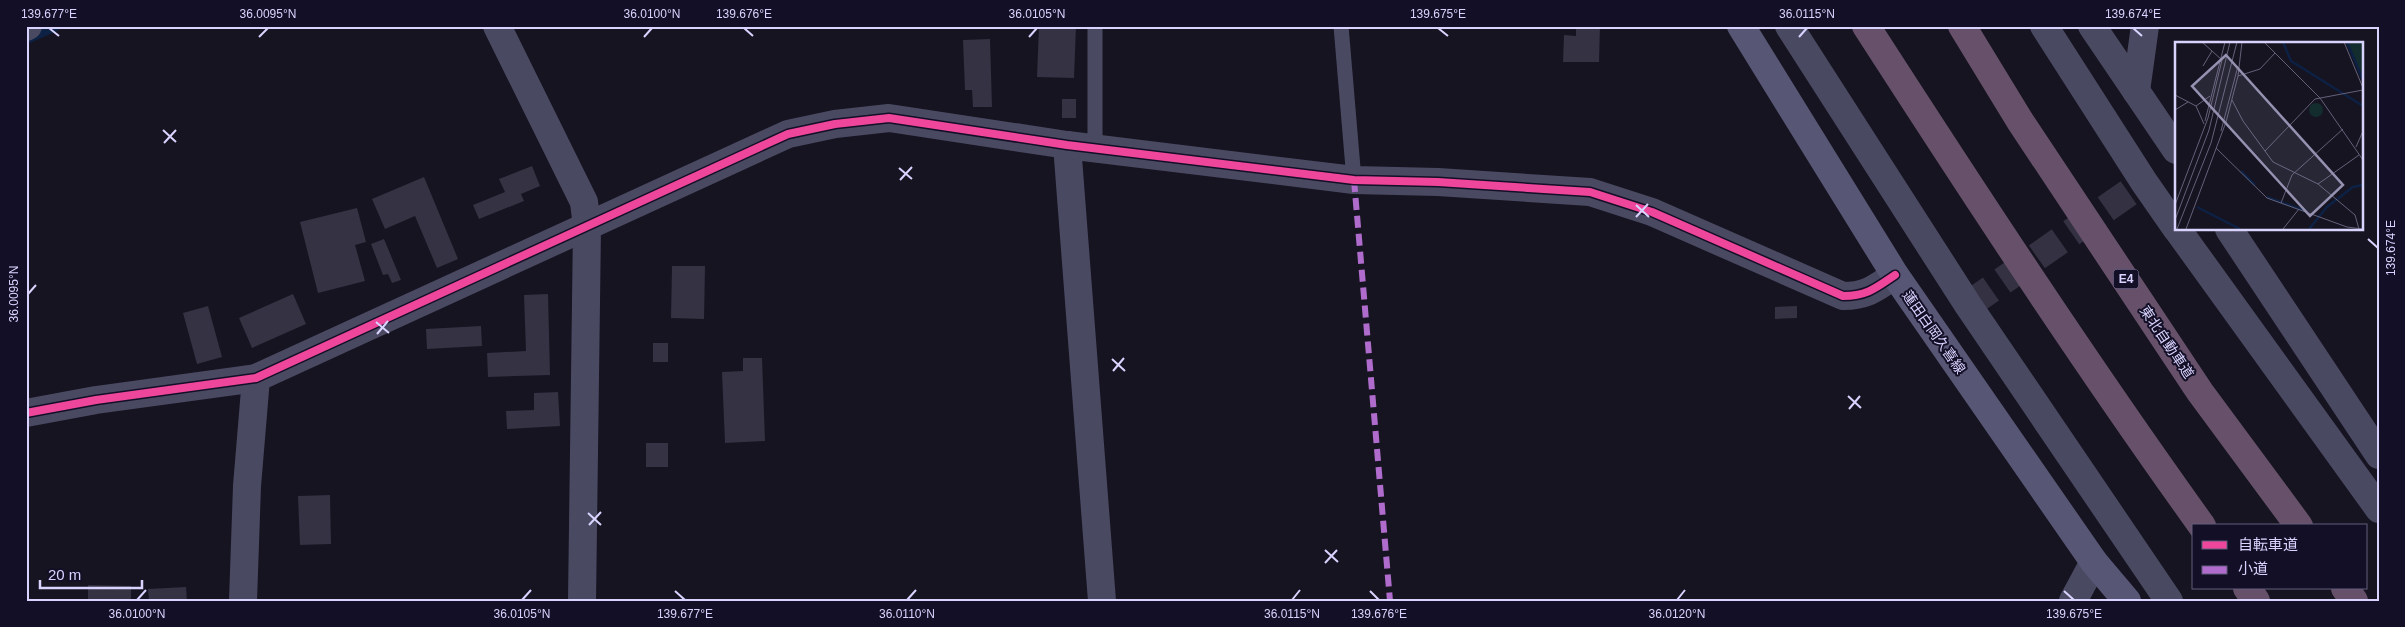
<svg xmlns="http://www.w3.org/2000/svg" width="2405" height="627" viewBox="0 0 2405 627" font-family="Helvetica,'Noto Sans JP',sans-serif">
	<rect width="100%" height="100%" fill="#161421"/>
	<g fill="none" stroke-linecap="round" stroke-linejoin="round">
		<polyline stroke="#0d2144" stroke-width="10" points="29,38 56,26"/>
	</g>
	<g fill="#343243">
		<polygon points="1039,26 1076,26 1074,78 1037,77"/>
		<polygon points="1576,26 1600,26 1599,62 1563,62 1564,35 1576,36"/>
		<polygon points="990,39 992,107 973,107 972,90 965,90 963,40"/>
		<rect x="1062" y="99" width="14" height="19"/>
		<polygon points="532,166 540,186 521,194 524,201 479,219 473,205 505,192 499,179"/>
		<polygon points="424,177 458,259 437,268 415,216 385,229 372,199"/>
		<polygon points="357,208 366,242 355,245 365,281 318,293 300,222"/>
		<polygon points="384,239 401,280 392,283 388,274 383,275 371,244"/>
		<polygon points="672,266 705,266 704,319 671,318"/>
		<polygon points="293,294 306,324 252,348 239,318"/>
		<polygon points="548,294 550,375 488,377 487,353 526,351 524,295"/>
		<polygon points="208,306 222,357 197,364 183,313"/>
		<polygon points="1797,306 1797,318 1775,319 1775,307"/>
		<polygon points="481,326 482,346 427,349 426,329"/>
		<rect x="653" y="343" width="15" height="19"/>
		<polygon points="743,358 762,358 765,441 725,443 722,372 743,371"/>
		<polygon points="558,392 560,426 507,429 506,411 534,410 534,393"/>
		<rect x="646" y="443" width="22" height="24"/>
		<polygon points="330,495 331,544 300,545 298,496"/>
		<polygon points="88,585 131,586 131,601 88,601"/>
		<polygon points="186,587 187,601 149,601 148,589"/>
	</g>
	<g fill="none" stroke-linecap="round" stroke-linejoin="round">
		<polyline stroke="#333142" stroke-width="28" stroke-dasharray="28 14" stroke-linecap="butt" points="1968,305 2144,182"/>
		<g stroke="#4a4962" stroke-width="15">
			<polyline points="1341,26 1354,180"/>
			<polyline points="1095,148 1095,26"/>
		</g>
		<g stroke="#4a4962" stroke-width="28">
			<polyline points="497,26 584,202 587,227 582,601"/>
			<polyline points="1789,26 1968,305 2169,601"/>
			<polyline points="2044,26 2144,182 2176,228"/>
			<polyline points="26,27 28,26"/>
			<polyline points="2136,91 2145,26"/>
			<polyline points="1067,145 1102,601"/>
			<polyline points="2177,229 2379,509"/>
			<path d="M26 413 96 400 256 378 788 134 835 124 889 118 1067 145 1354 180 1438 182 1590 192 1652 212 1843 296C1867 296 1876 288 1895 275"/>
			<polyline points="243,601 247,486 256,378"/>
			<polyline points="2073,601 2094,562"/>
		</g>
		<g stroke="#4a4962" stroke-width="28">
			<polyline points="2092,26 2176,150"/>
			<polyline points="2229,229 2379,455"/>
		</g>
		<polyline stroke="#575674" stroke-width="28" points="1741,26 1895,275 2094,562 2127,601"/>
		<g stroke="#67516a" stroke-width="28">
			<path d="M1866 26C1975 195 2085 363 2202 526"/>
			<polyline points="1962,26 2020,121 2200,392 2299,526"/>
			<polyline points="2247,588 2256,601"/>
			<polyline points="2345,588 2354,601"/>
		</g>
		<polyline stroke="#b06ccc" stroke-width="6" stroke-dasharray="12 6" stroke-linecap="butt" points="1354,180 1390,601"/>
		<defs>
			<path id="cycleway" d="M26 413 96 400 256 378 788 134 835 124 889 118 1067 145 1354 180 1438 182 1590 192 1652 212 1843 296C1867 296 1876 288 1895 275"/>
		</defs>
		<use href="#cycleway" stroke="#130f26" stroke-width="11"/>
		<use href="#cycleway" stroke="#ed469a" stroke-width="8"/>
	</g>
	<path fill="none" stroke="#d9d4ff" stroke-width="2" d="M49 28 59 36M744 28 753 36M1438 28 1448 36M2133 28 2142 36M259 37 268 28M644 37 652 28M1029 37 1037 28M1799 37 1807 28M163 130 176 142M164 143 176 130M899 168 912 179M900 180 912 167M1636 205 1649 217M1636 217 1648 204M2368 239 2378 248M28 294 36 285M376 322 389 333M377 334 388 321M1112 359 1125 371M1113 371 1124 358M1848 396 1861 408M1849 409 1860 396M588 513 601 525M589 525 601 512M1325 550 1338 562M1325 563 1337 550M675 591 685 600M1370 591 1379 600M2064 591 2074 600M137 600 146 590M522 600 531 590M907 600 916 590M1292 600 1300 590M1677 600 1685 590"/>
	<g text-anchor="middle" stroke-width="4" stroke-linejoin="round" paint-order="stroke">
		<rect fill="#130f26" stroke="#9e99be" stroke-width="1" x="2113.5" y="269.5" width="25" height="19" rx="4"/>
		<g font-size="12" font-weight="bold" fill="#d9d4ff">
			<text x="2126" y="283">E4</text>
		</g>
		<g font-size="14" fill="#d9d4ff" stroke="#130f26">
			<text transform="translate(1934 332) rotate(55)" y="5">蓮田白岡久喜線</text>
			<text transform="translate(2167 342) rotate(56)" y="5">東北自動車道</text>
		</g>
	</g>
	<g transform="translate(2175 42)">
		<rect width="188" height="188" fill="#161421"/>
		<path d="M172 0H187V39ZM134 68a7 7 0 1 1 14 0a7 7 0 1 1-14 0Z" fill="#132c2d"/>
		<path fill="none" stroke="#0d2144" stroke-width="2.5" d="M108 0 116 19 188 64M172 0 188 38M66 129 80 143M92 155 133 170M22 165 65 187M134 187 152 165 178 145 188 143"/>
		<path fill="none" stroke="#64617a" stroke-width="1" d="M89 0 145 56 188 118M169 0 188 46M28 24 37 9M63 34 85 27 100 11M0 53 21 64 29 82M57 58 68 79 98 120 143 142 180 173 184 187M21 64 35 54M0 68 13 60M30 79 50 0M46 89 63 24M181 105 188 89M41 106 92 156 172 185 188 187M90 109 140 57 188 48M143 142 184 113M106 161 117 133 168 87M0 163 33 76 47 18 27 0M0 178 34 88 55 0M2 187 36 101 62 0M11 187 51 80 63 34 67 0M108 187 124 167"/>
		<path fill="#9591b1" fill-opacity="0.15" stroke="#9591b1" stroke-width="2.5" d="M51 13 168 143 135 174 17 44Z"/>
		<rect width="188" height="188" fill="none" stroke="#d9d4ff" stroke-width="2.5"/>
	</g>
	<rect width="2405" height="627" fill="none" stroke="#130f26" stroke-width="55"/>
	<rect x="2192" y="524" width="175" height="65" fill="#130f26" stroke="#625e7d"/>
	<rect x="2202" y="541" width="25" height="8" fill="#ed469a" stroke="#625e7d"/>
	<text x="2238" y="550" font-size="15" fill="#d9d4ff">自転車道</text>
	<rect x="2202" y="566" width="25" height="8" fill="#b06ccc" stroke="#625e7d"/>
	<text x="2238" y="574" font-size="15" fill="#d9d4ff">小道</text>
	<path d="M40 580v8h102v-8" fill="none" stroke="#d9d4ff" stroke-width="2.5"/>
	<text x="48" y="580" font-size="15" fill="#d9d4ff" stroke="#130f26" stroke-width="4" paint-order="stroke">20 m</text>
	<rect x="28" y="28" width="2350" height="572" fill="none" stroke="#d9d4ff" stroke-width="2"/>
	<g font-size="12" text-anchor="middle" fill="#d9d4ff">
		<text x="49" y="18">139.677°E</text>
		<text x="268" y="18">36.0095°N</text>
		<text x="652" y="18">36.0100°N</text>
		<text x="744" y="18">139.676°E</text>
		<text x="1037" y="18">36.0105°N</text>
		<text x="1438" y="18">139.675°E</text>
		<text x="1807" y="18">36.0115°N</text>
		<text x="2133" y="18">139.674°E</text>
		<text transform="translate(2391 248) rotate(-90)" y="4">139.674°E</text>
		<text transform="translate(14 294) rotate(-90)" y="4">36.0095°N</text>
		<text x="137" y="618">36.0100°N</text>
		<text x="522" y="618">36.0105°N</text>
		<text x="685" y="618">139.677°E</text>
		<text x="907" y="618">36.0110°N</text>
		<text x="1292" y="618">36.0115°N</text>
		<text x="1379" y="618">139.676°E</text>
		<text x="1677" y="618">36.0120°N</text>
		<text x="2074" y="618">139.675°E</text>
	</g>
</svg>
